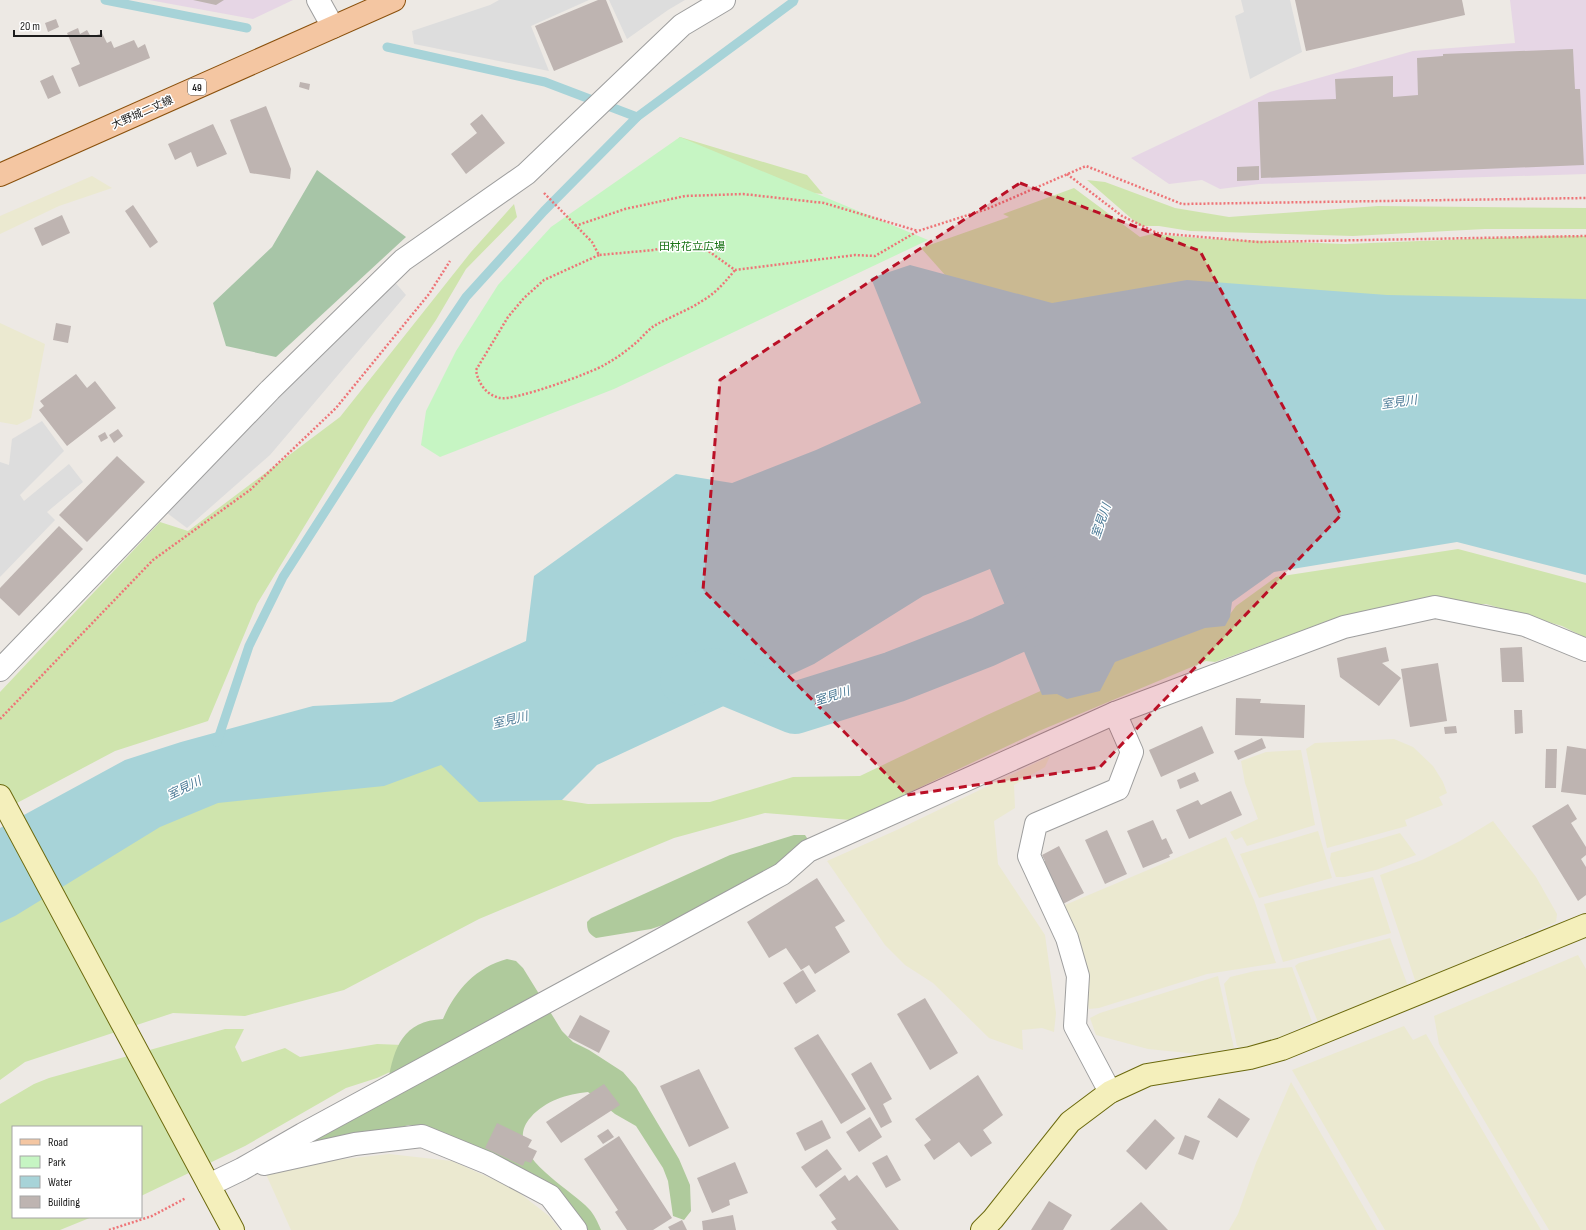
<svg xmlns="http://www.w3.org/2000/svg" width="1586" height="1230" viewBox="0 0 1586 1230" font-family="'Sofia Sans Condensed','Noto Sans JP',sans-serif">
	<rect width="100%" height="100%" fill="#ede9e4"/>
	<g fill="#e6d6e5">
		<polygon points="149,0 293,0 253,19"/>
		<polygon points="1510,0 1586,0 1586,174 1259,184 1220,189 1202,180 1169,184 1131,158 1270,92 1413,51 1515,43"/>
	</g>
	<g fill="#ebe9d0">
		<polygon points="92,176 112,188 59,206 0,234 0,216"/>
		<polygon points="0,323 45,344 31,418 17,425 0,422"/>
		<polygon points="1394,739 1413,747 1433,766 1443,782 1447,793 1439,797 1443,805 1405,820 1407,826 1327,848 1306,749 1315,743"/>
		<polygon points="1301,750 1315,825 1247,846 1242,837 1235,840 1230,832 1258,819 1245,783 1241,761 1266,752"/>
		<polygon points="1050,756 1045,767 1014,785 1015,808 994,821 998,864 1045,935 1056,1013 1054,1032 1042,1028 1022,1030 1023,1050 989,1038 933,983 905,965 885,945 827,861 899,829"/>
		<polygon points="1493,821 1536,877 1557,914 1556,922 1416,983 1380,875 1422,860 1460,841"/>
		<polygon points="1318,831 1332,878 1259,898 1240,854"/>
		<polygon points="1400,833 1416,855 1376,870 1344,877 1336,877 1330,859 1331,853"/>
		<polygon points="1226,837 1254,900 1276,963 1207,974 1099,1008 1089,1009 1072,927 1065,905"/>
		<polygon points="1373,877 1391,933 1283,962 1264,904"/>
		<polygon points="1390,938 1408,986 1318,1022 1295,966 1299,963"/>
		<polygon points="1578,955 1586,969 1586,1230 1549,1230 1439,1044 1434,1016"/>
		<polygon points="1292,967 1312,1022 1272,1041 1244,1048 1237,1046 1224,984 1230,977 1255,971"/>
		<polygon points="1218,976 1234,1048 1198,1054 1148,1049 1096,1035 1090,1018 1100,1013"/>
		<polygon points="1404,1026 1413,1040 1426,1034 1541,1230 1385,1230 1292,1070"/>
		<polygon points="1291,1082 1377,1230 1229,1230 1238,1214 1256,1163"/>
		<polygon points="389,1154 452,1161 513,1188 549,1216 560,1230 291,1230 265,1172 318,1162"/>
	</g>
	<g fill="#cfe4ad">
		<polygon points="680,137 807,175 823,194 774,190 604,205"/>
		<polygon points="1087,180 1105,182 1175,208 1229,217 1378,206 1586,208 1586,229 1485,229 1353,236 1190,231 1159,226 1140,226"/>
		<polygon points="1074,188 1140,237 1152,234 1210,239 1345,244 1547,236 1586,236 1586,312 1047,315 954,285 921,248 1009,217 1003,214"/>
		<polygon points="514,204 517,217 466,269 436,320 371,417 257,604 208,721 115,751 0,812 0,692 160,522 188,531 340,417 471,252"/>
		<polygon points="1458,549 1586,583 1586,638 1562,626 1486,604 1406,605 1340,617 1215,662 1206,661 1039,731 851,820 765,813 674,838 479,919 344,990 245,1016 173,1013 25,1062 0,1080 0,910 211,792 448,752 486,788 588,804 710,802 793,777 860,776 987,715 1107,661 1227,618 1236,606 1276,577"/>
		<polygon points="225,1029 244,1029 235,1047 242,1062 285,1048 300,1057 377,1044 403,1045 412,1062 377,1078 346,1088 245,1146 141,1196 141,1127 13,1127 13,1217 92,1217 60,1230 0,1230 0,1104 34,1084 49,1078"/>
	</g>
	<g fill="#afca9c">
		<path d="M794 835H805L809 841 791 858 718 900 663 925 651 929 596 938C589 934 587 931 587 922L591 918 730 855Z"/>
		<path d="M507 959 516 961 523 968 562 1031 573 1042 589 1050 623 1072 636 1087 679 1159 690 1185 691 1211 684 1220 673 1216 668 1181 663 1168 636 1126 615 1114 588 1092C567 1094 545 1101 531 1117 499 1152 570 1188 589 1209 594 1214 598 1223 601 1230H584L426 1128 409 1125 394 1129 315 1142V1138L388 1082C394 1047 403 1021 443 1019 455 991 476 967 507 959Z"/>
	</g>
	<polygon fill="#a7c5a7" points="317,170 406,237 276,357 226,346 213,303 272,247"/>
	<polygon fill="#c6f5c3" points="680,137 928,240 614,389 440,457 421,445 426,411 456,351 498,285 551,227"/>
	<g fill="#ddd">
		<polygon points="499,0 589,0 531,26 549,71 414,44 412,31 490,5"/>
		<polygon points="609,0 685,0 668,10 627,39"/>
		<polygon points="1241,0 1290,0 1302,52 1250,79 1235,16 1244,12"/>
		<polygon points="393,280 406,295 270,455 187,528 167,513"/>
		<polygon points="42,421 64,451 20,495 24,501 69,464 83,482 47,512 55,520 0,577 0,462 9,465 12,439"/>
	</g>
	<polygon fill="#a7d3d8" points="910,265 1052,303 1187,280 1387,295 1586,299 1586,575 1457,542 1274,572 1232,602 1230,617 1225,626 1205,628 1115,662 1100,691 1067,699 1057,694 1042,695 990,569 923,596 814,664 597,765 562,800 479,802 441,765 384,786 218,803 160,827 15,916 0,923 0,828 125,760 181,742 313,706 392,702 526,641 534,576 676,474 732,483 816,450 921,403 871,278"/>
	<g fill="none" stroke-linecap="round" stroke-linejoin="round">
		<g stroke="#a7d3d8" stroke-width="9">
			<polyline points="105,0 247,28"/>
			<polyline points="387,47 545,82 637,117"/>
			<polyline points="217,742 249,646 283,577 396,401 466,297 544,211 637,117 793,2 794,0"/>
		</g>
		<polyline stroke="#a7d3d8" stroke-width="52" points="686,680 713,674 795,708 894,677 983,642 1031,620 1066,580"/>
	</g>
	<g fill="#beb4b1">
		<polygon points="193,0 224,0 216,5"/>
		<polygon points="598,0 606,0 623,42 554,71 535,26"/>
		<polygon points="1295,0 1462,0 1465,15 1306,51"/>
		<polygon points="56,19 59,27 48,32 45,23"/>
		<polygon points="78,28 80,34 87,30 91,37 102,33 107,43 111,41 114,48 134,40 138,48 145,44 150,58 79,87 71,68 80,64 67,33"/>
		<polygon points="1573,49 1575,89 1580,89 1584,165 1261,178 1258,102 1336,99 1335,79 1393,76 1393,97 1418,95 1417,58 1443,56 1443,54"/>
		<polygon points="53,75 61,93 48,99 40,81"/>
		<polygon points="300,82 310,84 309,90 299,87"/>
		<polygon points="266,106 291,169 290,179 250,173 230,120"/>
		<polygon points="482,114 505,143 466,174 451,154 477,133 470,124"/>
		<polygon points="213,124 227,154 197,167 191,152 175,160 168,144"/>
		<polygon points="1259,166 1259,180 1237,181 1237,167"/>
		<polygon points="133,205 158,242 150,248 125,211"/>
		<polygon points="62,215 70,233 42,246 34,228"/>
		<polygon points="56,323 71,326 68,343 53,340"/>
		<polygon points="76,374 87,388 95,381 116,408 67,446 39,410 44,406 40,401"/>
		<polygon points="118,429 123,436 114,443 109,435"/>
		<polygon points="105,432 108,438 101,442 98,436"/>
		<polygon points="117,456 145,482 87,542 59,515"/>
		<polygon points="59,526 83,549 19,616 0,598 0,588"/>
		<polygon points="1386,647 1389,661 1382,663 1401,678 1379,706 1340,677 1337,658"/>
		<polygon points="1522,647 1524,682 1502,682 1500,648"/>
		<polygon points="1438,663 1447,721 1410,727 1401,669"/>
		<polygon points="1236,698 1261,699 1260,703 1305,705 1304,738 1235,735"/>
		<polygon points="1514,710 1522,710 1523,733 1515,734"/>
		<polygon points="1202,726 1214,753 1161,777 1149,750"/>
		<polygon points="1456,726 1457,733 1445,734 1444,727"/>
		<polygon points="1262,738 1266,748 1238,760 1234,751"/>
		<polygon points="1567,746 1586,749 1586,795 1561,792"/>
		<polygon points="1546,749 1557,749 1556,788 1545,788"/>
		<polygon points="1195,772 1199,781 1180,789 1177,780"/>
		<polygon points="1231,791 1242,815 1189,839 1176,810 1198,800 1201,805"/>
		<polygon points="1568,804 1577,819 1571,823 1586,847 1586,855 1581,859 1586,867 1586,895 1578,901 1532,826"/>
		<polygon points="1153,820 1162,840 1166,838 1173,853 1169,855 1170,857 1143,868 1127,831"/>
		<polygon points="1107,830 1127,874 1105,884 1085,840"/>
		<polygon points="1059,846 1084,893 1059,906 1038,864 1045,861 1042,855"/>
		<polygon points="817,878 845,921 835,927 850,952 815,974 809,965 801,970 786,948 769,958 747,922"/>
		<polygon points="803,970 816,991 796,1004 783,983"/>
		<polygon points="925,998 958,1053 930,1070 897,1014"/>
		<polygon points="580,1015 610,1031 599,1053 568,1037"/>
		<polygon points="818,1034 866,1109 841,1124 794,1048"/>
		<polygon points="871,1062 892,1099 883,1104 892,1122 881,1128 851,1074"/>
		<polygon points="699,1069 729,1128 689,1147 660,1086"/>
		<polygon points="978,1075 1003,1115 983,1130 992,1143 971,1157 959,1142 934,1160 924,1145 931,1140 915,1119"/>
		<polygon points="604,1084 620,1105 561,1143 546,1122"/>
		<polygon points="1219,1098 1250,1119 1237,1138 1207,1117"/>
		<polygon points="870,1117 882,1137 859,1152 846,1132"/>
		<polygon points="1155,1119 1175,1138 1146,1170 1126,1151"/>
		<polygon points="822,1120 831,1138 805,1151 796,1133"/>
		<polygon points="497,1123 532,1140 528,1147 537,1151 531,1163 525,1161 523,1166 485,1148"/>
		<polygon points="608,1129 614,1137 603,1144 597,1136"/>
		<polygon points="1185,1135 1200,1141 1193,1160 1178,1154"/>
		<polygon points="619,1136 672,1218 653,1230 627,1230 615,1212 618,1210 584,1159"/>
		<polygon points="827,1149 842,1169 816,1188 801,1167"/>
		<polygon points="887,1155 901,1180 886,1188 872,1163"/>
		<polygon points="735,1162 748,1193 729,1200 730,1205 712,1213 697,1178"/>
		<polygon points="845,1175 849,1181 857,1175 899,1230 837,1230 831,1222 836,1219 819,1195"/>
		<polygon points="1049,1201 1072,1215 1063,1230 1031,1230"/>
		<polygon points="1141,1202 1168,1230 1110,1230"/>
		<polygon points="733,1215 736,1230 703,1230 702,1221"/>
		<polygon points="682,1220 687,1230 670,1230 668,1227"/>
	</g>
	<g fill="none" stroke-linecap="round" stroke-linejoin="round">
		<defs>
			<g id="street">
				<polyline points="318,0 333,27"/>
				<polyline points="0,670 270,390 403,260 526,174 682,25 724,0"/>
				<polyline points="1115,713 1344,627 1435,607 1525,625 1586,650"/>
				<polyline points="264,1164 355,1144 422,1136 488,1163 550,1196 576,1230"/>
				<polyline points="209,1185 242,1169 303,1134 782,874 808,851 1115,713 1132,752 1118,789 1036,824 1029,856 1067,938 1078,976 1075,1026 1110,1092"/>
			</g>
			<g id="secondary">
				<polyline points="0,796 233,1230"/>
				<polyline points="982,1230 993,1219 1070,1122 1110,1092 1147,1075 1250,1058 1282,1049 1586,925"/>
			</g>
			<polyline id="primary" points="0,175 394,0"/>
		</defs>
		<use href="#street" stroke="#9e9e9e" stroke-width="24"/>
		<use href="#secondary" stroke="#6b690d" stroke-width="24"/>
		<use href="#primary" stroke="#8a500c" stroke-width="24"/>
		<g stroke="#ee7477" stroke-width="2.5" stroke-dasharray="2 2" stroke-linecap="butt">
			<polyline points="1067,174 1122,216 1157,233 1258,242 1586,236"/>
			<polyline points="544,193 592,242 599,255 654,250 670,246 690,244 700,245 735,270 855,255 875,256 918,231 987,209 1086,166 1182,204 1586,198"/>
			<polyline points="575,226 625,209 685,196 743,194 824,203 918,231"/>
			<path d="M599 255 544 280 524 298 508 317 476 370C478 383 486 395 500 398 514 401 592 373 606 364 617 358 629 349 638 341 643 336 648 330 654 326 669 317 687 311 702 301 716 293 725 282 735 270"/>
			<polyline points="0,719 153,560 250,490 336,408 429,294 450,261"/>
			<polyline points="109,1230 152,1216 186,1198"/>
		</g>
		<use href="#street" stroke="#fff" stroke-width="22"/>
		<use href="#secondary" stroke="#f4efbb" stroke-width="22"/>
		<use href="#primary" stroke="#f4c6a2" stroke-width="22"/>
	</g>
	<path fill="#ba1026" fill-opacity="0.2" stroke="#ba1026" stroke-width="3" stroke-dasharray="8 5" stroke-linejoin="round" d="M1020 183 1200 251 1341 515 1100 767 907 795 703 590 720 380Z"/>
	<g text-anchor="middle" stroke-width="3" stroke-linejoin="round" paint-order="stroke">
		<rect fill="#fff" stroke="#616161" stroke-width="1" x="188" y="79" width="18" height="16" rx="3"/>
		<g font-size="10" font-weight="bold" fill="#1d1d1d">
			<text x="197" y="91">49</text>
		</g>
		<g font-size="11" fill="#1d1d1d" stroke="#fff">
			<text transform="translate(142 112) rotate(-24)" y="4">大野城二丈線</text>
		</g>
		<g font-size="11" fill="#187214" stroke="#fff">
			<text x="692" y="250">田村花立広場</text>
		</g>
		<g font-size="12" font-style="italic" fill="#4b7a96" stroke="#fff">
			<text transform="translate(1399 402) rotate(-8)" y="4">室見川</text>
			<text transform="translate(1101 521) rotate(-71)" y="4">室見川</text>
			<text transform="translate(832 696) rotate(-18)" y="4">室見川</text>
			<text transform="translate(510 720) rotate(-13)" y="4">室見川</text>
			<text transform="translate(184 788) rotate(-26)" y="4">室見川</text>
		</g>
	</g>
	<rect x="12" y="1126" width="130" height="92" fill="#ffffff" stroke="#a5a5a5"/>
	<rect x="20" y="1139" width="20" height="6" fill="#f4c6a2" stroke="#a5a5a5"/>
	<text x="48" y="1146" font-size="12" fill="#1d1d1d">Road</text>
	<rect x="20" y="1156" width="20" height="12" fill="#c6f5c3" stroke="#a5a5a5"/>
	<text x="48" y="1166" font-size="12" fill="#1d1d1d">Park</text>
	<rect x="20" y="1176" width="20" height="12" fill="#a7d3d8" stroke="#a5a5a5"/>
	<text x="48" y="1186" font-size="12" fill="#1d1d1d">Water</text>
	<rect x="20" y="1196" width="20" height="12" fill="#beb4b1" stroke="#a5a5a5"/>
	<text x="48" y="1206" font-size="12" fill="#1d1d1d">Building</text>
	<path d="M14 30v6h87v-6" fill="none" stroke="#1d1d1d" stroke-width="2"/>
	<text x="20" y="30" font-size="12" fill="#1d1d1d" stroke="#ffffff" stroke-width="3" paint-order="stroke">20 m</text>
</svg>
